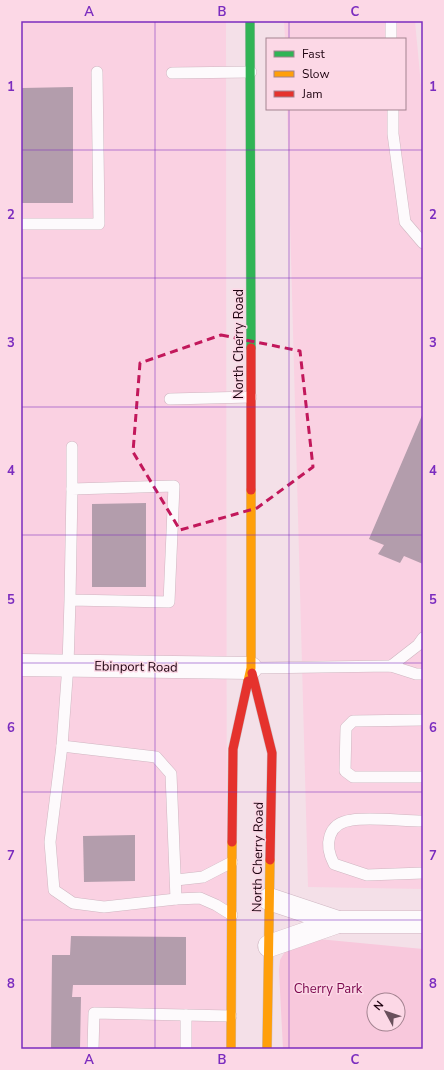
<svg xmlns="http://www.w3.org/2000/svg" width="444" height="1070" viewBox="0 0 444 1070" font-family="'Nunito Sans',sans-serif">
	<rect width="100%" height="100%" fill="#f4e0e8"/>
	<g fill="#fad1e2">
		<polygon points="21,21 226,21 227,1049 21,1049"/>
		<polygon points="284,21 415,21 423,107 423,889 308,887 287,109 405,109 405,39 285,39"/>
	</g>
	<path fill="#f8c8dc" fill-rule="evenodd" d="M318 939 423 949V1049H283L279 971 280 960 287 948ZM374 1000H398V1024H374Z"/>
	<g fill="#b39dac">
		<polygon points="73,87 73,203 21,203 22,88"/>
		<polygon points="423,413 423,564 404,556 400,563 378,554 384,545 369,539"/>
		<polygon points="146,503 146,587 92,587 92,504"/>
		<polygon points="135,835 135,881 84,882 83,836"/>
		<polygon points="71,936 186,937 186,985 73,985 72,997 81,997 80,1049 51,1049 52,955 70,955"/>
	</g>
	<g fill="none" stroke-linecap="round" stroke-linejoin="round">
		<defs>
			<g id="lane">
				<polyline points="391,21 391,39"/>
				<polyline points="172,73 251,72"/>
				<polyline points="393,109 393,134 405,222 423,243"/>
				<polyline points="21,224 99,224 97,72"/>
				<polyline points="170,399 251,397"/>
				<polyline points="72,489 72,447"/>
				<polyline points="70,600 72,489 174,486 169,602 70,600 68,665 62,746 156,757 171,774 176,899"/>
				<polyline points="391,666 418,645 423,638"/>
				<polyline points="251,668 391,666 416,674 423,674"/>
				<polyline points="423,720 353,721 346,728 345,771 353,777 423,777"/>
				<polyline points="62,746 50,842 54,890 73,903 104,907 176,899 200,898 216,905 232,915"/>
				<path d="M423 821C402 821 371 817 352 820 327 823 324 845 334 864L367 875 423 873"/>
				<polyline points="176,880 203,877 232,862"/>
				<polyline points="93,1049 94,1013 231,1016"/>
				<polyline points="186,1049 186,1015"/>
			</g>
			<g id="street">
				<polyline points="21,665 251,668"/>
				<polyline points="269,899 338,922 423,922"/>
				<polyline points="269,946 338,922"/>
			</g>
			<polyline id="fast" points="250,21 251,348"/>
			<g id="slow">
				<polyline points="248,681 251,668 251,490"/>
				<polyline points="231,1049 232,842"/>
				<polyline points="267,1049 270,860"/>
			</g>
			<g id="jam">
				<polyline points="251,348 251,490"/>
				<polyline points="252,673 272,753 270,860"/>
				<polyline points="232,842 233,749 248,681"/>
			</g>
		</defs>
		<use href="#lane" stroke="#cfb6c1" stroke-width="12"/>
		<use href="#street" stroke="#cfb6c1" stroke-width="23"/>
		<use href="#fast" stroke="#cabdc3" stroke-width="10"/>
		<use href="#slow" stroke="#cabdc3" stroke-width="10"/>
		<use href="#jam" stroke="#cabdc3" stroke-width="10"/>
		<use href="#lane" stroke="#fdfafc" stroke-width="11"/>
		<use href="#street" stroke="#fdfafc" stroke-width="22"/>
		<use href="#fast" stroke="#30b455" stroke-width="9"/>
		<use href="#slow" stroke="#ff9f0a" stroke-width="9"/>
		<use href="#jam" stroke="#e5322d" stroke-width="9"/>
	</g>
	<path fill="none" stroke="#c2185b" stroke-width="3" stroke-dasharray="8 5" stroke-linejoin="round" d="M221 335 300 351 313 467 257 508 180 530 133 452 140 363Z"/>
	<path fill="none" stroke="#7b2cbf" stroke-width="1" stroke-opacity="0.55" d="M155 21V1049M289 21V39M289 109V1049M21 150H423M21 278H423M21 407H423M21 535H423M21 663H423M21 792H423M21 920H423"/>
	<g text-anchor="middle" stroke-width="3" stroke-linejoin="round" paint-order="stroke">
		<g font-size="13" fill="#1e0310" stroke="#fcd8e6">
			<text transform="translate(238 344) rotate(-90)" y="5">North Cherry Road</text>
			<text transform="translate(136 666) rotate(1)" y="5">Ebinport Road</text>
			<text transform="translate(257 857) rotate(-89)" y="5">North Cherry Road</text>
		</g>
		<g font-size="13" fill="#7a064c" stroke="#fcd8e6">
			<text x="328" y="993">Cherry Park</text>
		</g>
	</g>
	<rect width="444" height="1070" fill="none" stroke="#fcd8e6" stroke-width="44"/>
	<rect x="266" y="38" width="140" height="72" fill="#fcd8e6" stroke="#a38390"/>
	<rect x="274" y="51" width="20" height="6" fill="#30b455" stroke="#a38390"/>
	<text x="302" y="58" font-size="12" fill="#1e0310">Fast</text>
	<rect x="274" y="71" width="20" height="6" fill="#ff9f0a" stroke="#a38390"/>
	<text x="302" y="78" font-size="12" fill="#1e0310">Slow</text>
	<rect x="274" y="91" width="20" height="6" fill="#e5322d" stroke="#a38390"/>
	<text x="302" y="98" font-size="12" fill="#1e0310">Jam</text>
	<g transform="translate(386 1012) rotate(310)"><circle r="19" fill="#fcd8e6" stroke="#a38390"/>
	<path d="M0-3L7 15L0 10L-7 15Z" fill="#69505c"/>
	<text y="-6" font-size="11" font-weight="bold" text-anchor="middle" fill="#1e0310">N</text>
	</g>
	<rect x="22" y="22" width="400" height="1026" fill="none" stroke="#7b2cbf" stroke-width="1.5"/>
	<g font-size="13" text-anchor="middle" font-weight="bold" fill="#7b2cbf">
		<text x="89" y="16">A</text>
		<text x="222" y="16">B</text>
		<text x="355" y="16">C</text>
		<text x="11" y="91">1</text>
		<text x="433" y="91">1</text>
		<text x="11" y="219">2</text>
		<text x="433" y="219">2</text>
		<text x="11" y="347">3</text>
		<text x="433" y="347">3</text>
		<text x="11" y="475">4</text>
		<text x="433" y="475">4</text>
		<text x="11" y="604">5</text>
		<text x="433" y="604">5</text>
		<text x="11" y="732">6</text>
		<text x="433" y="732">6</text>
		<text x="11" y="860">7</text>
		<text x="433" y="860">7</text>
		<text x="11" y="988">8</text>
		<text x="433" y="988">8</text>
		<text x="89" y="1064">A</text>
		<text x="222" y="1064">B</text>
		<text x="355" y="1064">C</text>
	</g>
</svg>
